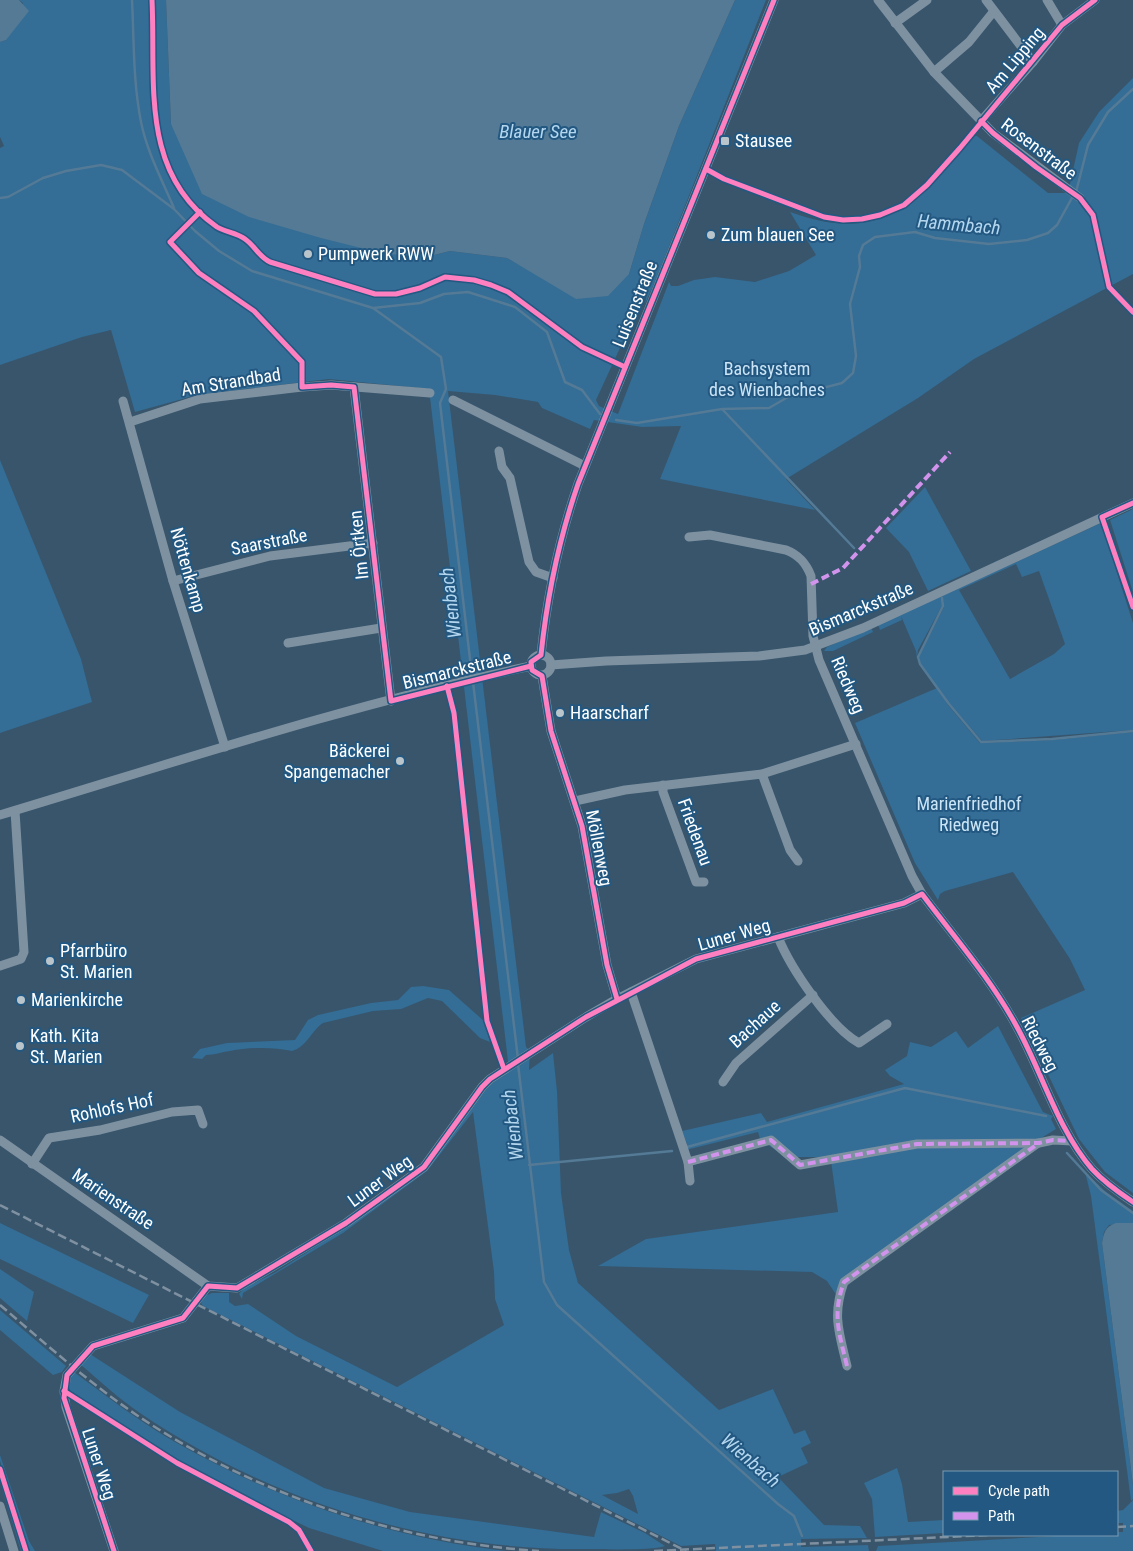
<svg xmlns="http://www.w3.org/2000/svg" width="1133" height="1551" viewBox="0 0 1133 1551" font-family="'Roboto Condensed',sans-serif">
	<rect width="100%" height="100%" fill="#38556b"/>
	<g fill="#346d95" fill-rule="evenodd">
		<path d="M19 0H166L171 124 430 256 450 251 507 258 536 274H629L644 224 679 126 735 0H766L657 277 645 304 648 287 596 400 599 406 618 414 669 282 671 286H678L694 280 715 277 755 282 789 271 816 255 790 212C885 246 914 202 970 135L977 136 1048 193H1068L1079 143 1099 112 1133 78V274L974 359 918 398 786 479 815 510 660 479 681 426 642 427 594 420 590 429 542 408 538 402 495 395 448 391 526 1047 530 1051 529 1070 553 1053 557 1091 561 1193 569 1250 578 1283 719 1410 773 1389 794 1434 805 1430 811 1443 801 1448 808 1463 778 1477 824 1525 860 1526 867 1538 801 1539V1547L868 1545 869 1551H716L715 1544 681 1546 203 1306 201 1303 204 1296 212 1293H229V1302L235 1306 248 1304 296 1336 397 1387 504 1325 495 1299 494 1272 473 1112 427 1171 343 1233 243 1293 242 1299 239 1294 244 1288 276 1272 326 1240 424 1172 489 1085 509 1070 429 389 329 379 197 395 135 412 111 330 82 337 0 365V148L4 146 0 137V42L6 40 23 3ZM629 1489 633 1496 638 1514 602 1495 617 1493Z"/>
		<polygon points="0,460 81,659 92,702 0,733"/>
		<polygon points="925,487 971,571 928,591 909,552 886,528"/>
		<polygon points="1133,509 1133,592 1110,520"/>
		<path d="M1101 523 1133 623V730L982 741 949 703 921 664 919 657 944 607 943 598 942 606 918 650 917 658 916 651 901 616 902 620 880 630 878 625ZM1016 564 1022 577 1039 571 1065 644 1054 654 1010 679 959 590Z"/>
		<polygon points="871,627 873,632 833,651 824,651 827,647"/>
		<polygon points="937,688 948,705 980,743 1052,740 1133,732 1133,1193 1105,1172 1079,1139 1021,1018 1085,990 1070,959 1013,872 945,891 940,894 938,900 915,863 855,723"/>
		<path d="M423 986 449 990 484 1021 490 1042 480 1038 442 1001 428 998 401 1009 373 1011 323 1023C311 1031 307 1047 292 1051 273 1047 249 1047 230 1051 221 1052 215 1055 206 1055L202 1059 192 1058 200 1049 227 1043 295 1040 308 1020 318 1015 371 1003 398 1000 411 987Z"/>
		<polygon points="998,1026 1043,1112 1053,1116 1051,1119 1056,1129 1038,1140 917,1142 824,1157 785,1157 760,1139 758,1132 682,1151 687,1144 682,1131 761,1113 767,1122 904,1084 890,1076 885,1070 907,1056 910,1042 931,1047 956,1031 968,1048"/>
		<polygon points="1029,1146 842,1280 837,1296 827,1281 812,1272 598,1266 646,1239 838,1212 831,1161 917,1147"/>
		<polygon points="1085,1172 1106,1192 1133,1211 1133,1223 1109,1225 1104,1232 1102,1243 1133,1485 1133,1499 1131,1501 1091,1196"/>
		<polygon points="0,1223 149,1295 133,1323 0,1259"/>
		<polygon points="0,1269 34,1292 27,1321 0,1298"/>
		<polygon points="0,1310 66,1366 62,1372 53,1375 0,1330"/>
		<path d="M90 1354 180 1412 324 1488 410 1512 594 1537 601 1512 645 1533 665 1546C652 1551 600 1549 582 1549 428 1550 268 1500 140 1413 119 1399 100 1381 81 1365Z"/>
		<path d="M74 1372C108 1397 141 1423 177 1443 279 1501 390 1538 506 1551H383L309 1528 177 1463 71 1392 69 1388 71 1375Z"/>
		<polygon points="0,1455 29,1541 35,1551 28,1551 0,1461"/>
		<polygon points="897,1468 902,1484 908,1522 944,1520 944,1533 875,1537 872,1499 864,1483"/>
		<polygon points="0,1474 23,1551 21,1551 0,1482"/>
		<polygon points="1133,1500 1133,1551 876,1551 878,1546 1074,1535 1117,1535 1117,1532 1123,1532 1123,1523 1117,1523 1117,1511 1123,1510"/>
	</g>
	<g fill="#547a96">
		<polygon points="0,0 19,0 29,11 6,40 0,42"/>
		<polygon points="166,0 735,0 679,126 644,224 629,274 608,296 576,299 507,258 450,251 430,256 385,254 321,238 249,217 202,194 171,124"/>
		<path d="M1116 1223H1133V1485L1102 1243C1104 1232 1105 1227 1116 1223Z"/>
	</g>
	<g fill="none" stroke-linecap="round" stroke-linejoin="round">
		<g stroke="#547a96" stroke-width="2.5">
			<path d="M132 0C134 40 133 82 141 122 147 152 162 180 174 208"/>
			<polyline points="1076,192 1088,145 1108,112 1133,89"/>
			<polyline points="0,198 8,197 43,178 66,171 101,165 122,170 174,209 195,231 219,251 252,271 373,308 420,303 444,294 468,292 515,307 547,332 565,382 582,390 600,414"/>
			<polyline points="373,308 441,357 446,389 440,403 472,676"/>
			<polyline points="723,410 854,548"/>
			<polyline points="616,420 637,423 722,409 769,408 788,397 842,383 853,373 856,356 850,304 860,267 859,256 863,245 875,237 915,232 935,238 989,244 1027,240 1048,233 1057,225 1073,196"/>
			<polyline points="942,598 943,606 918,657 920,664 949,704 981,742 1052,739 1133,731"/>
			<polyline points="473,682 518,1059"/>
			<polyline points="518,1064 544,1282 557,1305 778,1504 794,1516 802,1536"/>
			<polyline points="687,1147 905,1088 1046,1116"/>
			<polyline points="1067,1153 1101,1190 1133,1213"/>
			<polyline points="529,1165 672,1151"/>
		</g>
		<g stroke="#7e91a1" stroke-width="9">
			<polyline points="878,0 934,72 993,133 1080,198"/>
			<polyline points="986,0 1033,62"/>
			<polyline points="1047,0 1062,25"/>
			<polyline points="895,23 927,0"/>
			<polyline points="934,72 969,42 994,11"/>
			<polyline points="981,121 1033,62 1062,25 1095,0"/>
			<polyline points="354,387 391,701"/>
			<polyline points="453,400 585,466"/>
			<polyline points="123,401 173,581 225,747"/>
			<polyline points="130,422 200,399 302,387 331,385 430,393"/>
			<polyline points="499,451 502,467 510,478 529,562 536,572 553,578"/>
			<path d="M689 537 710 535 786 550C799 555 806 563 811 576L813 636 819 660 912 876 922 894C955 938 991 979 1017 1027 1042 1072 1058 1130 1092 1169 1104 1182 1118 1192 1133 1202"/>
			<polyline points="173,581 270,556 373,543"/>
			<polyline points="288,643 381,628"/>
			<circle cx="541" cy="665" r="10"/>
			<path d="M541 655C547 597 559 539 578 484L774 0"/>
			<polyline points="551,665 606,661 759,656 805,650 863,628 1133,503"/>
			<polyline points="542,676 551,731 582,826 607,965 617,999"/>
			<polyline points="762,774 790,850 798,861"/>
			<polyline points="663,785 663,792 696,882 704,882"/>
			<polyline points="575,801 625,790 762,774 856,744"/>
			<path d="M0 815C176 762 351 704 531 666"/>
			<path d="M778 937C790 967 830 1027 859 1043L887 1024"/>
			<polyline points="0,966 21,959 24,952 15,811"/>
			<polyline points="631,992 688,1162 690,1181"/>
			<polyline points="723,1082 736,1063 813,995"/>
			<polyline points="0,1140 208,1286 237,1288 346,1223 424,1167 482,1087 490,1079 586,1017 617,999 696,959 904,903 922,894"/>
			<polyline points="688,1162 771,1140 800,1165 917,1144 1039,1143 1053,1140 1072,1141"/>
			<polyline points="32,1164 49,1138 100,1130 172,1112 198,1110 203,1124"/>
			<path d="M847 1366C839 1332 832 1315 844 1282L1038 1143"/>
			<polyline points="0,1506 14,1551"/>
			<polyline points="114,1551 66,1407 64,1391 67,1375 93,1346 183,1318 208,1286"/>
		</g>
		<g stroke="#7f91a1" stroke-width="2.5" stroke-dasharray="9 4" stroke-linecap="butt">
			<polyline points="0,1205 686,1551"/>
			<path d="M0 1305C45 1343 89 1383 138 1416 256 1495 397 1542 539 1551"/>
			<polyline points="1117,1527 1133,1526"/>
			<polyline points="654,1551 989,1535"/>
		</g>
		<g stroke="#d193ec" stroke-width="4" stroke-dasharray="8 4" stroke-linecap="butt">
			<polyline points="811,584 843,568 950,452"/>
			<polyline points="688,1162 771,1140 800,1165 917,1144 1039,1143 1053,1140 1072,1141"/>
			<path d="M847 1366C839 1332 832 1315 844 1282L1039 1143"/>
		</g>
		<defs>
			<g id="cycleway">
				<path d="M152 0C156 82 139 173 217 227 225 232 237 233 245 239 255 246 259 257 270 262L375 294H396L420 288 445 277 474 280 491 285 508 292 582 347 625 367"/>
				<polyline points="981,121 993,133 1036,167 1080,198 1093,215 1109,287 1133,312"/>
				<polyline points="706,169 724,179 824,217 843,220 862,219 880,215 904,205 927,185 960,148 1062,25 1095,0"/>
				<polyline points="200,212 170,242 199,273 254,311 302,362 302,387 331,385 354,387 391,701 531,666"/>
				<polyline points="1133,503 1102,517 1133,607"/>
				<polyline points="447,686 454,713 487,1021 504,1069"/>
				<path d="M617 999 607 965 582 826 551 731 542 676 532 670 531 662 541 655C547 597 559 539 578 484L774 0"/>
				<polyline points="64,1391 177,1463 289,1522 299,1530 311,1551"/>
				<polyline points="0,1469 26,1551"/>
				<path d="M114 1551 64 1398 67 1375 93 1346 183 1318 208 1286 237 1288 346 1223 424 1167 482 1087 490 1079 586 1017 696 959 904 903 922 894C955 938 991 979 1017 1027 1042 1072 1058 1130 1092 1169 1104 1182 1118 1192 1133 1202"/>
			</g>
		</defs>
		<use href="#cycleway" stroke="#225881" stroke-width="8"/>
		<use href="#cycleway" stroke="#ff80c0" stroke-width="5"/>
	</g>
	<g fill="#b9c4cb" stroke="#225881" stroke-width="2">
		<rect x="720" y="136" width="10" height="10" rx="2.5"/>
		<circle cx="711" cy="235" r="5"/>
		<circle cx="308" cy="254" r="5"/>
		<circle cx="560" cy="713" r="5"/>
		<circle cx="400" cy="761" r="5"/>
		<circle cx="50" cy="961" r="5"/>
		<circle cx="21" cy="1000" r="5"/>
		<circle cx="20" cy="1046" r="5"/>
	</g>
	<g text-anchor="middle" stroke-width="4" stroke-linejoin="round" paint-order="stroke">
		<g font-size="18" fill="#fff" stroke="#225881">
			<text transform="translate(1015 60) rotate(-50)" y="6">Am Lipping</text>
			<text transform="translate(1039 149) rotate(37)" y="6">Rosenstraße</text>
			<text transform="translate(635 304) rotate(-68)" y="6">Luisenstraße</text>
			<text transform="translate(231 382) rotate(-9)" y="6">Am Strandbad</text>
			<text transform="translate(269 542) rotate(-11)" y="6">Saarstraße</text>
			<text transform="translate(359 545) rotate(-96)" y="6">Im Örtken</text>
			<text transform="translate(188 570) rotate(74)" y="6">Nöttenkamp</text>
			<text transform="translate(861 609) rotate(-23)" y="6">Bismarckstraße</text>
			<text transform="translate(457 670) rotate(-14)" y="6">Bismarckstraße</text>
			<text transform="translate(848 685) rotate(67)" y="6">Riedweg</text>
			<text transform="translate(695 832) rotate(70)" y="6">Friedenau</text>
			<text transform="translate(599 848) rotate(79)" y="6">Möllenweg</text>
			<text transform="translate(734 935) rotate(-16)" y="6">Luner Weg</text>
			<text transform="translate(755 1024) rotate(-42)" y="6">Bachaue</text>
			<text transform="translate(1040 1044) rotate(63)" y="6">Riedweg</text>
			<text transform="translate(112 1108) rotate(-12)" y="6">Rohlofs Hof</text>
			<text transform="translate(380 1181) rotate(-36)" y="6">Luner Weg</text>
			<text transform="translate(113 1199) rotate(34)" y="6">Marienstraße</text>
			<text transform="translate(99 1464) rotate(72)" y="6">Luner Weg</text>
		</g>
		<g font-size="18" fill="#fff" stroke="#225881" text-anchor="start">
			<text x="735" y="147">Stausee</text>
			<text x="721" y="241">Zum blauen See</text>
			<text x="318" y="260">Pumpwerk RWW</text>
			<text x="570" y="719">Haarscharf</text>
			<text x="390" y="757" text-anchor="end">Bäckerei<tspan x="390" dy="21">Spangemacher</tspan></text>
			<text x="60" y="957">Pfarrbüro<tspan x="60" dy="21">St. Marien</tspan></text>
			<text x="31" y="1006">Marienkirche</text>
			<text x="30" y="1042">Kath. Kita<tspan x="30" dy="21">St. Marien</tspan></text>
		</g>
		<g font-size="18" fill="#cce5f6" stroke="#225881">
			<text x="767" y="375">Bachsystem<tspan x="767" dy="21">des Wienbaches</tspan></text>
			<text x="969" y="810">Marienfriedhof<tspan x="969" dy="21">Riedweg</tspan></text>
		</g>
		<g font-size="19" font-style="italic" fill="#b4d7ef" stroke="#225881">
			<text x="538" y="138">Blauer See</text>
			<text transform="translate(959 224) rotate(5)" y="7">Hammbach</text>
			<text transform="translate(450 603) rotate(-97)" y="7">Wienbach</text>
			<text transform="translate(512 1125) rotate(-97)" y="7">Wienbach</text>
			<text transform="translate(751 1460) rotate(41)" y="7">Wienbach</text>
		</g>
	</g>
	<rect x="943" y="1471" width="175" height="65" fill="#225881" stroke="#7a9bb3"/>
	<rect x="953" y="1487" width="25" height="8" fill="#ff80c0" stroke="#7a9bb3"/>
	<text x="988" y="1496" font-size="15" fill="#ffffff">Cycle path</text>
	<rect x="953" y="1512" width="25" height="8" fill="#d193ec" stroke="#7a9bb3"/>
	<text x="988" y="1521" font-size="15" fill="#ffffff">Path</text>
</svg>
